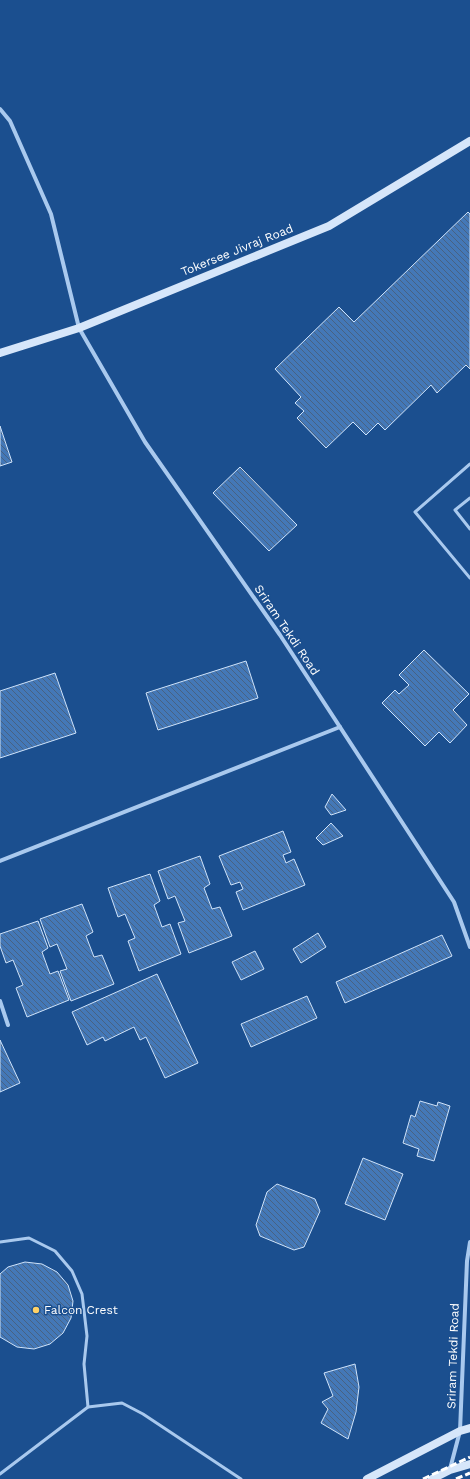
<svg xmlns="http://www.w3.org/2000/svg" width="470" height="1479" viewBox="0 0 470 1479" font-family="'Work Sans',sans-serif">
	<defs>
		<pattern id="building-back-hatch" width="6" height="6" patternUnits="userSpaceOnUse"><rect width="6" height="6" fill="#4478b7"/><path d="M-1 5l2 2M0 0l6 6M5-1l2 2" fill="none" stroke="#486282"/></pattern>
	</defs>
	<rect width="100%" height="100%" fill="#1b4f8f"/>
	<g fill="url(#building-back-hatch)" stroke="#cfe3fa">
		<polygon points="468,212 470,214 470,369 466,365 437,393 431,385 385,430 378,423 366,435 353,422 326,448 297,418 304,411 295,403 301,397 275,369 339,307 354,322"/>
		<polygon points="0,426 12,462 0,466"/>
		<polygon points="240,467 297,525 269,551 213,493"/>
		<polygon points="424,650 469,694 453,710 467,725 450,743 439,732 425,746 382,703 395,690 399,694 409,685 399,675"/>
		<polygon points="246,661 258,698 158,730 146,693"/>
		<polygon points="55,673 76,733 0,758 0,691"/>
		<polygon points="332,794 346,810 331,815 325,807"/>
		<polygon points="331,823 343,836 323,845 316,838"/>
		<polygon points="283,831 291,852 283,855 286,863 294,859 305,885 243,910 236,892 243,889 240,882 231,885 219,856"/>
		<polygon points="200,856 210,884 204,888 212,909 220,907 232,936 189,953 178,923 185,921 175,896 168,899 158,871"/>
		<polygon points="150,874 160,901 154,905 162,927 170,924 181,954 139,971 128,941 135,938 125,914 118,917 108,888"/>
		<polygon points="82,904 93,932 86,936 94,957 102,955 114,984 71,1001 60,971 67,969 57,944 50,947 40,919"/>
		<polygon points="38,921 48,948 42,952 50,974 58,971 69,1000 27,1017 16,988 23,985 13,960 6,963 0,946 0,934"/>
		<polygon points="318,933 326,947 301,963 293,949"/>
		<polygon points="442,935 452,956 345,1003 336,982"/>
		<polygon points="255,951 264,969 241,980 232,962"/>
		<polygon points="157,974 198,1063 165,1078 146,1037 140,1040 134,1027 105,1041 103,1037 87,1045 72,1012"/>
		<polygon points="307,996 317,1018 251,1047 241,1024"/>
		<polygon points="0,1040 20,1083 0,1092"/>
		<polygon points="420,1101 437,1106 438,1102 450,1106 434,1161 417,1156 419,1149 403,1143 411,1115 415,1117"/>
		<polygon points="363,1158 403,1174 385,1220 345,1204"/>
		<polygon points="277,1184 315,1199 320,1211 304,1247 294,1250 260,1236 256,1225 267,1192"/>
		<polygon points="25,1262 42,1264 57,1272 68,1285 73,1301 71,1318 63,1333 50,1344 34,1349 17,1347 0,1337 0,1274 8,1267"/>
		<polygon points="355,1364 359,1387 356,1412 348,1439 321,1423 328,1409 322,1402 333,1396 324,1373"/>
	</g>
	<g fill="none" stroke-linecap="round" stroke-linejoin="round">
		<g stroke="#a9c9ee" stroke-width="3">
			<polyline points="470,464 415,512 470,578"/>
			<polyline points="470,498 455,510 470,529"/>
			<polyline points="0,1242 29,1238 55,1251 72,1271 82,1294 87,1336 84,1364 88,1407"/>
			<polyline points="0,1474 88,1407 122,1403 143,1414 241,1479"/>
		</g>
		<g stroke="#a9c9ee" stroke-width="4">
			<polyline points="0,109 10,121 51,214 79,328 145,442 280,635 454,902 470,947"/>
			<polyline points="0,861 340,727"/>
			<polyline points="0,1001 8,1025"/>
			<polyline points="450,1469 460,1431 467,1261 470,1242"/>
		</g>
		<g stroke="#d6e6fa" stroke-width="8">
			<polyline points="0,353 79,328 329,226 470,141"/>
			<polyline points="367,1479 460,1431 470,1428"/>
			<polyline points="432,1479 450,1470 470,1464"/>
		</g>
		<g stroke="#fff" stroke-width="3" stroke-dasharray="7 3" stroke-linecap="butt">
			<polyline points="423,1479 470,1457"/>
			<polyline points="456,1479 470,1473"/>
		</g>
	</g>
	<circle fill="#ffd166" stroke="#1b4f8f" stroke-width="1.5" cx="36" cy="1310" r="4"/>
	<g text-anchor="middle" stroke-width="3" stroke-linejoin="round" paint-order="stroke">
		<g font-size="12" fill="#fff" stroke="#1b4f8f">
			<text transform="translate(237 250) rotate(-22)" y="4">Tokersee Jivraj Road</text>
			<text transform="translate(287 630) rotate(56)" y="4">Sriram Tekdi Road</text>
			<text transform="translate(453 1356) rotate(-88)" y="4">Sriram Tekdi Road</text>
		</g>
		<g font-size="12" fill="#fff" stroke="#1b4f8f" text-anchor="start">
			<text x="44" y="1314">Falcon Crest</text>
		</g>
	</g>
</svg>
